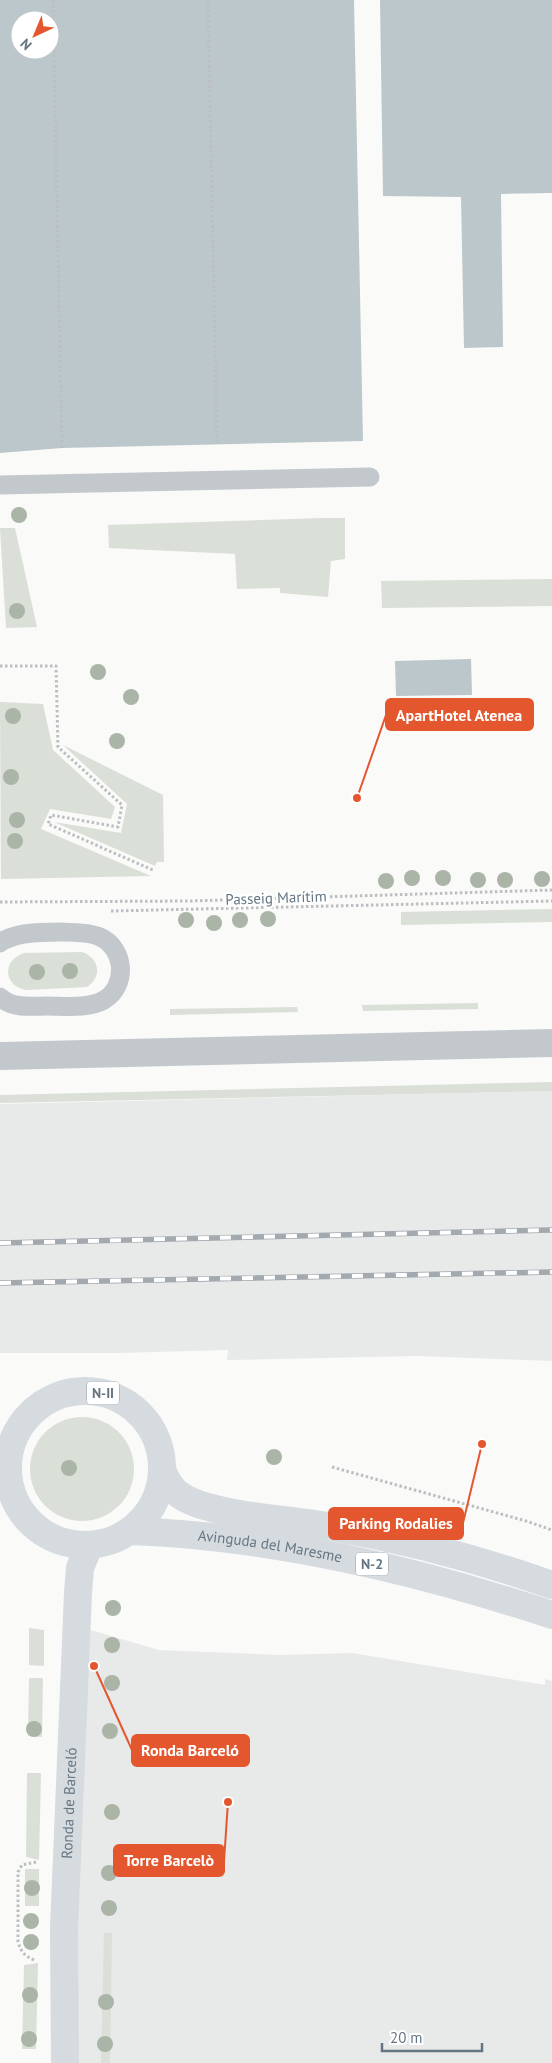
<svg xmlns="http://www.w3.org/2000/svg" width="552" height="2063" viewBox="0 0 552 2063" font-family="'PT Sans',sans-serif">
	<rect width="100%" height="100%" fill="#fafaf8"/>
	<g fill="#e8e9e9">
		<polygon points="552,1091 552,1361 417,1356 227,1360 228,1350 118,1353 0,1353 0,1104"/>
		<polygon points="77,1626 159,1650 280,1655 352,1653 545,1685 545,1679 552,1681 552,2063 65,2063"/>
	</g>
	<g fill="#dadfd7">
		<polygon points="323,518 345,518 345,559 331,561 328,597 280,593 280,588 237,589 235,554 109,548 108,525"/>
		<polygon points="0,528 15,528 37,627 6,628"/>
		<polygon points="552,579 552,606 382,608 381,581"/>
		<polygon points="0,702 43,704 53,750 115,807 111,819 50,809 41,829 151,876 1,879"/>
		<polygon points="63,745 163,795 164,862 157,862 155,866 54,822 121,833 127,804"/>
		<polygon points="552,909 552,922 401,925 401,912"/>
		<path d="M82 952C99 958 103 976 87 987L26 990C3 986 2 960 24 953Z"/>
		<polygon points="478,1003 478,1009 363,1011 362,1005"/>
		<polygon points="297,1007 298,1012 170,1015 170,1009"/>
		<polygon points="552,1082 552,1091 0,1103 0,1095"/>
		<circle cx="82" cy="1469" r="52"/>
		<polygon points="29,1628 44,1630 44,1666 29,1665"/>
		<polygon points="29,1678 43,1678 42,1737 28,1736"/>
		<polygon points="27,1773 41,1773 39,1860 26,1857"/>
		<rect x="25" y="1869" width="14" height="37"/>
		<polygon points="104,1933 112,1933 110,2063 101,2063"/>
		<polygon points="38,1963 36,2049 22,2049 24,1965"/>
	</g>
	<g fill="#bbc7cb" fill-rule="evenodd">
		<path d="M0 0H354L363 441 62 448 0 453ZM20 20H50V50H20Z"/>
		<polygon points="380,0 552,0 552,193 501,194 503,347 464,348 461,197 383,196"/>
		<polygon points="471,659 472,695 396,696 395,661"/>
	</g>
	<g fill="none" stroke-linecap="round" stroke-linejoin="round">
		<g stroke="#bbbfc2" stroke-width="3" stroke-dasharray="2.5 2.5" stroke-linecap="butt">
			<polyline points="53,0 62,448"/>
			<polyline points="208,0 217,445"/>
			<polyline points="0,666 56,666 58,747 122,805 118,827 51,815 48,824 153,870"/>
			<polyline points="0,902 190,901 552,890"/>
			<polyline points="111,911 552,901"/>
			<polyline points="332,1467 526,1521 552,1530"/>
			<path d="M34 1960C25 1956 21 1952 18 1942V1872L22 1865 36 1862"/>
		</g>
		<g stroke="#c3c8cc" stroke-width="19">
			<polyline points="0,485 370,477"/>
			<path d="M0 943 2 941C9 938 17 935 24 934 41 932 86 930 100 937 125 948 128 986 104 1000 88 1009 65 1006 47 1006 32 1006 12 1009 0 997"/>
		</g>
		<polyline stroke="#c3c8cc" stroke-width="28" points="0,1056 552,1043"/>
		<path stroke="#d6dbdf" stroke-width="28" id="s1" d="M65 2063 64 1928 78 1593 80 1568 89 1546"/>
		<g stroke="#d6dbdf" stroke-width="28">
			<circle cx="85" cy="1468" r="77"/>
			<path d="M162 1469C169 1490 180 1498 201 1505 243 1518 289 1519 332 1527 407 1540 481 1560 552 1585"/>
			<path id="s2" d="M130 1531C274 1536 416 1570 552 1615"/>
		</g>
		<defs>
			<g id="rail">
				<polyline points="0,1243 552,1230"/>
				<polyline points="0,1283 552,1272"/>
			</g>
		</defs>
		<use href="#rail" stroke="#a2aab0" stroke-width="5.5"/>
		<use href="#rail" stroke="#fff" stroke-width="4" stroke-dasharray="11" stroke-linecap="butt"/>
	</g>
	<g fill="#aab4a7">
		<circle cx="19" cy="515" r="8"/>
		<circle cx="17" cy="611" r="8"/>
		<circle cx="98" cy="672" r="8"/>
		<circle cx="131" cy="697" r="8"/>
		<circle cx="13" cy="716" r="8"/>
		<circle cx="117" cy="741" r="8"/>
		<circle cx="11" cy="777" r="8"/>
		<circle cx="17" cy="820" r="8"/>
		<circle cx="15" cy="841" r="8"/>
		<circle cx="412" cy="878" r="8"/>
		<circle cx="443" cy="878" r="8"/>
		<circle cx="542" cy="879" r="8"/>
		<circle cx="478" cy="880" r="8"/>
		<circle cx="505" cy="880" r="8"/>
		<circle cx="386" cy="881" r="8"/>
		<circle cx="268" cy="919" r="8"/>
		<circle cx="186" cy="920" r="8"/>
		<circle cx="240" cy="920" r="8"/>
		<circle cx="214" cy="923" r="8"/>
		<circle cx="70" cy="971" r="8"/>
		<circle cx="37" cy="972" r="8"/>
		<circle cx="274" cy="1457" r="8"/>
		<circle cx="69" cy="1468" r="8"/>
		<circle cx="113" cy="1608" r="8"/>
		<circle cx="112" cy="1645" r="8"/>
		<circle cx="112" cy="1683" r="8"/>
		<circle cx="34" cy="1729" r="8"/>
		<circle cx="110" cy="1731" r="8"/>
		<circle cx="112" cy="1812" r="8"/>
		<circle cx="109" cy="1873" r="8"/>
		<circle cx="32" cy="1888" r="8"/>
		<circle cx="109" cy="1908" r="8"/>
		<circle cx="31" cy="1921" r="8"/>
		<circle cx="31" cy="1942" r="8"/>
		<circle cx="30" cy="1995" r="8"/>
		<circle cx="106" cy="2002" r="8"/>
		<circle cx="29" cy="2039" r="8"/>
		<circle cx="105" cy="2044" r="8"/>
	</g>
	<g text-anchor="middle" stroke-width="5" stroke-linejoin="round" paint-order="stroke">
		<g fill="#fff" stroke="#939fa8" stroke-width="1">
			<rect x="87" y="1381.5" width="32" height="23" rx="4"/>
			<rect x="356" y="1552.5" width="32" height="23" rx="4"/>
		</g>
		<g font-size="14" font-weight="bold" fill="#657683">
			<text x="103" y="1398">N-II</text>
			<text x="372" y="1569">N-2</text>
		</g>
		<g font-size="15" fill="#657683" stroke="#fff">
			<text transform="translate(276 898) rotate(-2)" y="5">Passeig Marítim</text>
			<text dy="5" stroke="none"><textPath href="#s2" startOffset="141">Avinguda del Maresme</textPath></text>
			<text dy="5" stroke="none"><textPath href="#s1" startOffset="260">Ronda de Barceló</textPath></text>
		</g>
	</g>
	<path fill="none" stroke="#e4572e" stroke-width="2" d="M357 798L386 715M482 1444L463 1523M94 1666L132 1750M228 1802L224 1861"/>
	<g fill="#e4572e" stroke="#fff" stroke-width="2">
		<circle cx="357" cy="798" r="5"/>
		<circle cx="482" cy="1444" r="5"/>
		<circle cx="94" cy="1666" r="5"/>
		<circle cx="228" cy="1802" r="5"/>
	</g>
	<g fill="#e4572e" stroke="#e4572e" stroke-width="2">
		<rect x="386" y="699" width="147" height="31" rx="5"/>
		<rect x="329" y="1508" width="134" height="31" rx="5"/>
		<rect x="132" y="1735" width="117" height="31" rx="5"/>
		<rect x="114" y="1845" width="110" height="31" rx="5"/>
	</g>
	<g font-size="16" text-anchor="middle" font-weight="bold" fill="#fff">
		<text x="459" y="721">ApartHotel Atenea</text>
		<text x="396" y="1529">Parking Rodalies</text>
		<text x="190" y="1756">Ronda Barceló</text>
		<text x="169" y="1866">Torre Barcelò</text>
	</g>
	<g transform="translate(35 35) rotate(224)"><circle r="24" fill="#ffffff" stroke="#c1c8cd"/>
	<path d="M0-4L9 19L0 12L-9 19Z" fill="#e4572e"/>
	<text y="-8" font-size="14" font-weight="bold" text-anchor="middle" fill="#657683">N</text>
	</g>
	<path d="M382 2043v8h100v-8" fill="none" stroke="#657683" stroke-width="2.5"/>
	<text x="390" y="2043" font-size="15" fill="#657683" stroke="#ffffff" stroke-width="4" paint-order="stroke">20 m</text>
</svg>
